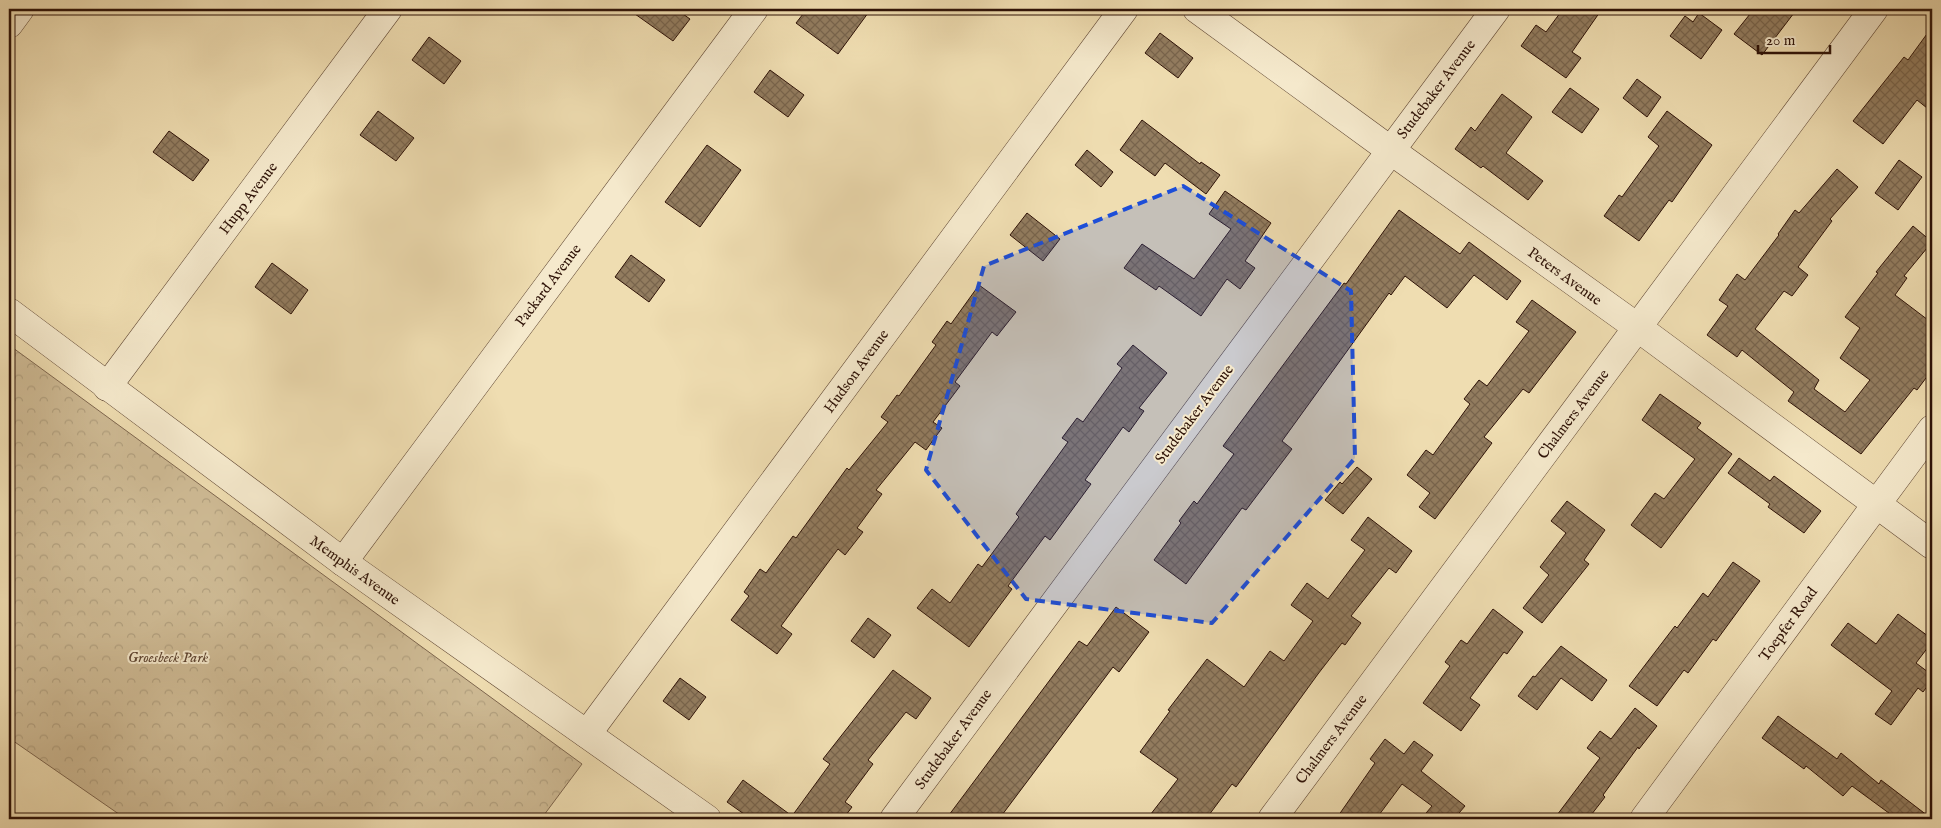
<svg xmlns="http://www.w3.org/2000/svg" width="1941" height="828" viewBox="0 0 1941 828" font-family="'IM FELL English',serif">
	<defs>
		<pattern id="forest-crowns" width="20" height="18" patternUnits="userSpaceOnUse" patternTransform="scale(1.25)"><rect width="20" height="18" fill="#ceba94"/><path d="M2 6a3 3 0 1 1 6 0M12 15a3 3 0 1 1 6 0" fill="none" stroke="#b19f7e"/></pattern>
		<pattern id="building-cross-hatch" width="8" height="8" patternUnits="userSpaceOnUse" patternTransform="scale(1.25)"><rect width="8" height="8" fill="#927c5f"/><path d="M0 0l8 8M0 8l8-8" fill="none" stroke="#78644c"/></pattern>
	</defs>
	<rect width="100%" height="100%" fill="#efddb1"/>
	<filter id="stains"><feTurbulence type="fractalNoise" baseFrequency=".004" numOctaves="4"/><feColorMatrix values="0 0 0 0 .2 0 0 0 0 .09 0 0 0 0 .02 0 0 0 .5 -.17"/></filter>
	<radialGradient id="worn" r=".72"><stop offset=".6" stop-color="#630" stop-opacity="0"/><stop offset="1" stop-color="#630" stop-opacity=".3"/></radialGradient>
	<polygon fill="url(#forest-crowns)" stroke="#7e664e" points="9,345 582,764 541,819 126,819 9,738"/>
	<g fill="url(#building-cross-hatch)" stroke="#2e1207">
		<polygon points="628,9 676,9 690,19 673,41"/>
		<polygon points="807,9 871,9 838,54 796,23"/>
		<polygon points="1563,9 1602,9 1572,52 1581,58 1566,78 1521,46 1536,25 1546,32"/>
		<polygon points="1754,9 1797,9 1762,55 1734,34"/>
		<polygon points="1699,13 1722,30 1701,59 1670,36 1685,16 1693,22"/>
		<polygon points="1932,27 1932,112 1917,100 1883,144 1853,121 1904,57 1908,60"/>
		<polygon points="1160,33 1193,58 1178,78 1145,53"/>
		<polygon points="429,37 461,61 444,84 412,60"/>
		<polygon points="770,70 804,95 788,117 754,92"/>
		<polygon points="1637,79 1661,97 1647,117 1623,98"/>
		<polygon points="1570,88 1599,109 1582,133 1552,112"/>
		<polygon points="1502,94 1532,117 1506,153 1543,181 1528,200 1483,166 1481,168 1455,149 1471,127 1475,131"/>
		<polygon points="378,111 414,138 396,161 360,135"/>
		<polygon points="1667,111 1712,145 1672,202 1669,200 1639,241 1604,216 1619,195 1622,197 1659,146 1648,137"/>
		<polygon points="1142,120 1200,164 1201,162 1220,175 1206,194 1165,163 1155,176 1120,150"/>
		<polygon points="169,131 209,160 193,181 153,152"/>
		<polygon points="707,145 741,170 700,227 665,202"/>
		<polygon points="1087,150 1113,172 1101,187 1075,165"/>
		<polygon points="1899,160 1922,177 1898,210 1875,193"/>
		<polygon points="1837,169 1858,187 1830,219 1832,221 1798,267 1808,275 1792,296 1784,291 1755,329 1819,380 1814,389 1845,412 1870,380 1840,358 1860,328 1845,317 1878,273 1876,272 1913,226 1932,242 1904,276 1907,278 1895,295 1932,323 1932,370 1917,390 1914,388 1861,454 1788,401 1794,392 1742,350 1737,357 1707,335 1728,306 1719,300 1737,274 1745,280 1779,235 1778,234 1795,210 1799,213"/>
		<polygon points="1225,191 1271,223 1245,261 1255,268 1240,289 1227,279 1201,316 1159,286 1156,290 1124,268 1142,244 1194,279 1231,229 1209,214"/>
		<polygon points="1399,210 1460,254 1469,242 1521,281 1507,300 1474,275 1447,308 1405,276 1391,295 1389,293 1282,441 1292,449 1246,510 1242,508 1186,584 1154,560 1181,523 1179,521 1194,501 1197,504 1234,454 1223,446 1344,283 1346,284"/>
		<polygon points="1027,213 1060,239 1043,261 1010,235"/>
		<polygon points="631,255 665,280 649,302 615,277"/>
		<polygon points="272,263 308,290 291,314 255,287"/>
		<polygon points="979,285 1016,312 997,336 992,332 955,382 960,386 933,422 942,428 926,450 915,442 876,490 882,494 857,528 863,532 845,555 838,549 781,626 792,634 777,654 731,620 749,596 744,592 760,569 766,573 793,536 796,538 847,468 849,470 888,422 881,417 897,395 899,396 936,345 932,342 947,321 951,324"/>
		<polygon points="1532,300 1576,332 1529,393 1523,389 1484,437 1492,443 1435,519 1419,507 1430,493 1407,475 1426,450 1433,455 1470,404 1464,399 1479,380 1487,386 1529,331 1516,322"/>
		<polygon points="1133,345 1167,373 1139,408 1144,411 1129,432 1123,427 1085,480 1091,484 1050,540 1045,536 1008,586 1012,589 969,647 917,608 932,589 950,603 978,564 982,567 1019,517 1016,514 1068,442 1062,438 1077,418 1083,422 1122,368 1117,364"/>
		<polygon points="1660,394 1701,423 1697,428 1732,454 1661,548 1631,525 1655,493 1664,499 1695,459 1642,420"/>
		<polygon points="1739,458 1770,481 1774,476 1821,511 1804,533 1768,507 1770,504 1728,473"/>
		<polygon points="1357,467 1372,479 1343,514 1325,500 1340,482 1342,484"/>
		<polygon points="1567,501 1605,530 1584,560 1589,564 1542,623 1523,608 1549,575 1540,567 1566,533 1551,521"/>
		<polygon points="1368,517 1412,551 1396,573 1389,568 1351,616 1361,623 1345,645 1342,643 1318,674 1236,787 1232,784 1206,819 1147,819 1178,779 1140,752 1170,711 1168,710 1207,659 1244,687 1270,651 1284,661 1313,621 1291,605 1307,583 1328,599 1365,550 1351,540"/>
		<polygon points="1733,562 1760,581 1716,641 1713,639 1688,673 1684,670 1657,706 1629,686 1675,626 1677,628 1703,593 1708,597"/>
		<polygon points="1116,607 1149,632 1119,672 1113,667 999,819 946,819 1079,641 1087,646"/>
		<polygon points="1493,609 1523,632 1507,654 1504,652 1470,698 1480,705 1461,731 1423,703 1450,666 1445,662 1461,640 1467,644"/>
		<polygon points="1898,614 1932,639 1932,642 1916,663 1932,675 1932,680 1923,692 1918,688 1891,725 1875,714 1892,691 1831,645 1848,623 1876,644"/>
		<polygon points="868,618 891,635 874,658 851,641"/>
		<polygon points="1561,646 1607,680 1592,701 1561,678 1537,710 1518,696 1533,676 1535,677"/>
		<polygon points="893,670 931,698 916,719 906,712 868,760 873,764 845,802 852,807 843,819 751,819 727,802 743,780 792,816 830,764 823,759"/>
		<polygon points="680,678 706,697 689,720 663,701"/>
		<polygon points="1635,708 1657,726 1639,749 1638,747 1603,795 1605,797 1588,819 1554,819 1600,758 1587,748 1600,731 1611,739"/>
		<polygon points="1778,716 1837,759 1841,753 1879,784 1881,780 1932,819 1897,819 1852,786 1843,796 1806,766 1804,769 1762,738"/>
		<polygon points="1385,739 1404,754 1414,741 1433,755 1421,771 1465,806 1454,819 1421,819 1432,806 1402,784 1376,819 1336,819 1375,763 1370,759"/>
	</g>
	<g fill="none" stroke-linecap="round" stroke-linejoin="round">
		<defs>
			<g id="minor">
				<polyline points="1197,9 1390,150 1637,327 1932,545"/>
				<polyline points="9,24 20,9"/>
				<polyline points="9,312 343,562 707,819"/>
				<polyline points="107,387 388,9"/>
				<polyline points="343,562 754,9"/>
				<polyline points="587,734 1124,9"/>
				<polyline points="894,819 1496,9"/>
				<polyline points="1272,819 1874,9"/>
				<polyline points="1644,819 1932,429"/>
			</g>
		</defs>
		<use href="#minor" stroke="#5e4532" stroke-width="29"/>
		<use href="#minor" stroke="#f5e9cc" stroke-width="28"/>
	</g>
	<path fill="#1d4ed8" fill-opacity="0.2" stroke="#1d4ed8" stroke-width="4" stroke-dasharray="10 6" stroke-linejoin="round" d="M1183 186 1351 291 1355 458 1212 623 1026 599 926 470 984 266Z"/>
	<g text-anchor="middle" stroke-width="4" stroke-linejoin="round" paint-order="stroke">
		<g font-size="15" fill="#2e1207" stroke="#f5e9cc">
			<text transform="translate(1436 89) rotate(-53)" y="5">Studebaker Avenue</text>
			<text transform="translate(248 198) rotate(-53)" y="5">Hupp Avenue</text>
			<text transform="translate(1565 276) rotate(36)" y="5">Peters Avenue</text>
			<text transform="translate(548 285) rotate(-53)" y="5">Packard Avenue</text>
			<text transform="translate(856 371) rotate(-54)" y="5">Hudson Avenue</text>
			<text transform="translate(1194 414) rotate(-53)" y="5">Studebaker Avenue</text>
			<text transform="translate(1573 414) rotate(-53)" y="5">Chalmers Avenue</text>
			<text transform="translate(355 570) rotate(36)" y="5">Memphis Avenue</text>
			<text transform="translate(1788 624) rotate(-54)" y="5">Toepfer Road</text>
			<text transform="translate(953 739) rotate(-54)" y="5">Studebaker Avenue</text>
			<text transform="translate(1331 739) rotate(-53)" y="5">Chalmers Avenue</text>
		</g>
		<g font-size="15" font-style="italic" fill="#5e4431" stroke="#f5e9cc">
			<text x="168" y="662">Groesbeck Park</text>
		</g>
	</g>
	<rect width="1941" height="828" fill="none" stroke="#efddb1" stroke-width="30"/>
	<rect x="10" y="10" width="1921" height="808" fill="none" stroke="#2e1207" stroke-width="2.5"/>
	<rect x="15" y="15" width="1911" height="798" fill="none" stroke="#2e1207"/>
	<path d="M1758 45v8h72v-8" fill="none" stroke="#2e1207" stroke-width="2.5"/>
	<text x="1766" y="45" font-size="15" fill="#2e1207" stroke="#f5e9cc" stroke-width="4" paint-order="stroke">20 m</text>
	<rect width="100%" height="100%" filter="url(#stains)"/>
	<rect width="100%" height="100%" fill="url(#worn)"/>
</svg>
